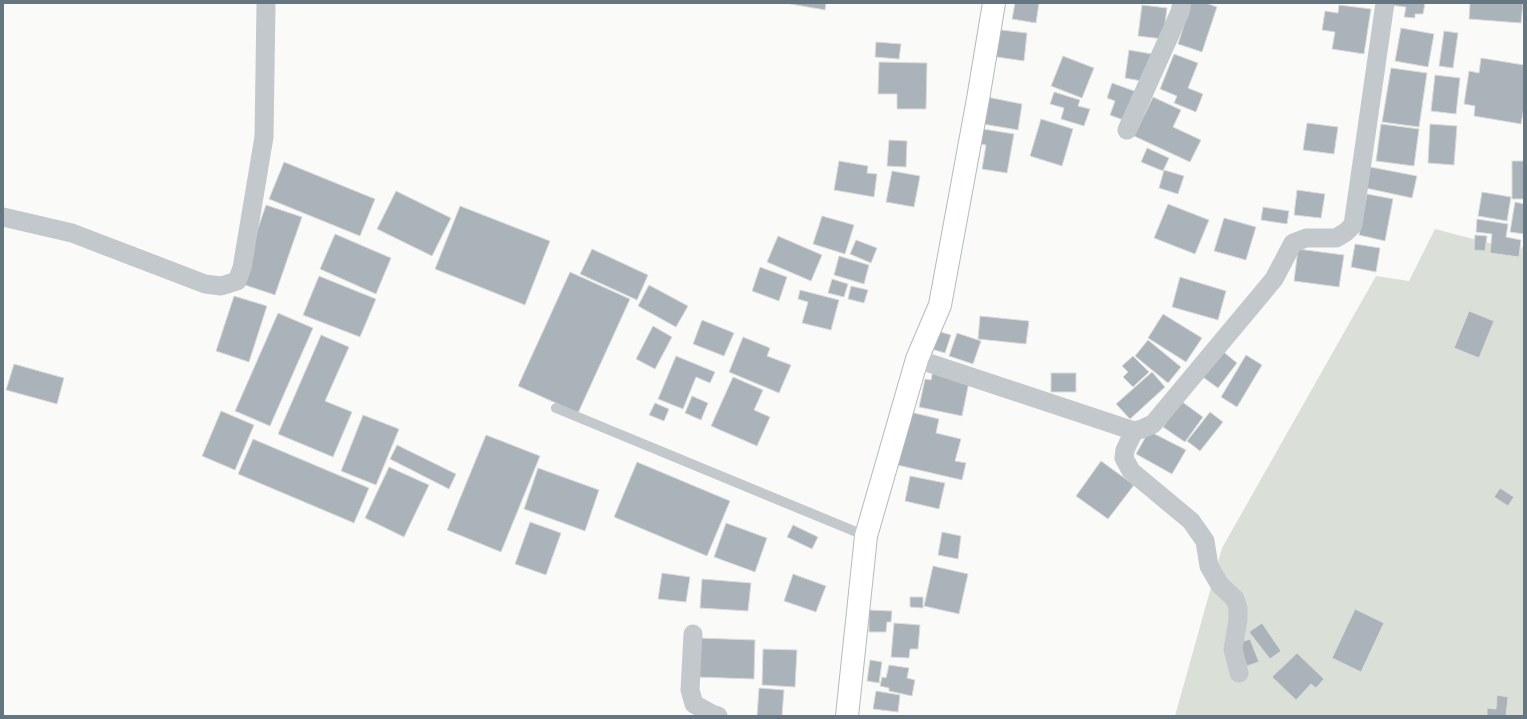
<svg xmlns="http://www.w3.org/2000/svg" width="1527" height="719" viewBox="0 0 1527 719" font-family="'Space Grotesk',sans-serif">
	<rect width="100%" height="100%" fill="#fafaf8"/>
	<polygon fill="#dadfd7" points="1435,229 1519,251 1524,245 1524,716 1175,716 1222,548 1376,276 1409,281"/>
	<g fill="#aab3b9" stroke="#dcdcda">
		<polygon points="785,3 826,3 825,10"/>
		<polygon points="1015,3 1039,3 1036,23 1012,19"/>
		<polygon points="1191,3 1206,3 1217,7 1202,52 1178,44"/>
		<polygon points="1391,3 1425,3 1423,14 1415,14 1415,18 1404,17 1406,7 1390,5"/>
		<polygon points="1470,3 1523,3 1521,23 1469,19"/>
		<polygon points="1142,5 1167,8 1163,39 1138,36"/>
		<polygon points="1339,5 1371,9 1364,54 1332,49 1335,32 1322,30 1325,11 1338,13"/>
		<polygon points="1401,28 1434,34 1428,67 1395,61"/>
		<polygon points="993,29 1027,33 1024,61 990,56"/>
		<polygon points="1444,31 1458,33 1453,68 1439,66"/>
		<polygon points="876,42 901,44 899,59 875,57"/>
		<polygon points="1129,50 1152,54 1147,82 1125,78"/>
		<polygon points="1174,54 1198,63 1188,88 1203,94 1196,112 1174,103 1177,96 1160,89"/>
		<polygon points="1063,56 1094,68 1082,98 1051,86"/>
		<polygon points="1481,58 1524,65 1524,107 1521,124 1474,116 1475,106 1464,104 1469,71 1479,73"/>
		<polygon points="879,62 927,63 926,109 897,109 897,94 878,94"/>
		<polygon points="1391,68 1427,73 1419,127 1382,122"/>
		<polygon points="1435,75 1460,78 1456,114 1431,111"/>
		<polygon points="1112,83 1137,92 1126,121 1110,115 1115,101 1107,98"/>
		<polygon points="1054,92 1080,100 1078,106 1090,109 1084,126 1061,119 1064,108 1050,104"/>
		<polygon points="982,96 1022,104 1018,130 977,123"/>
		<polygon points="1153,97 1181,110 1173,127 1201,140 1190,162 1134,136"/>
		<polygon points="1041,119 1073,129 1062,166 1030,156"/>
		<polygon points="1307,123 1338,127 1334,154 1303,150"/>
		<polygon points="1381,124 1419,129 1414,166 1376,161"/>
		<polygon points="1430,124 1457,126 1454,165 1428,163"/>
		<polygon points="977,128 1014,134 1007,173 982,169 986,145 974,143"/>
		<polygon points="889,140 907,141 906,167 887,166"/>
		<polygon points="1147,148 1169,158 1163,171 1141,162"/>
		<polygon points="839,161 868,166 867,173 877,174 874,197 834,190"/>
		<rect x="1512" y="161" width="12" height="38"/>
		<polygon points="284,162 375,199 360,236 269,199"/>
		<polygon points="1365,166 1417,176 1412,198 1361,187"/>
		<polygon points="1164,170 1184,176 1178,194 1159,188"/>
		<polygon points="892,171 920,176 914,207 886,202"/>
		<polygon points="1297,190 1325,194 1321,218 1294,215"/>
		<polygon points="396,191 451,218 432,256 377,229"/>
		<polygon points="1482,192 1511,197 1507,221 1478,216"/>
		<polygon points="1367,194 1393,199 1385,241 1359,235"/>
		<polygon points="1515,202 1524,204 1524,234 1510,232"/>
		<polygon points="1168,204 1209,220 1195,254 1154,238"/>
		<polygon points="266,205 302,217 275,295 239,283"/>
		<polygon points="460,206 550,241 525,305 435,269"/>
		<polygon points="1263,207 1289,211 1287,224 1261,220"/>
		<polygon points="822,216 854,225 845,254 813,244"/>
		<polygon points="1224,218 1256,227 1246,260 1214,251"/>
		<polygon points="1477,219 1508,224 1506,237 1521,240 1519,257 1490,253 1492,234 1476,232"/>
		<polygon points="335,234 391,258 376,294 320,269"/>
		<polygon points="1475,235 1487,236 1485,251 1474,250"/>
		<polygon points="778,236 822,255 811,281 767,262"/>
		<polygon points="856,240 877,248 871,263 850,254"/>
		<polygon points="1355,244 1380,248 1376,272 1351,267"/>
		<polygon points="592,249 648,275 637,300 580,274"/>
		<polygon points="1298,249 1344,255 1339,287 1294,281"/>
		<polygon points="839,256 869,265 864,284 834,275"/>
		<polygon points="760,267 787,277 779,301 752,291"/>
		<polygon points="570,272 630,299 578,413 518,386"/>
		<polygon points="319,276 376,299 360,337 303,315"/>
		<polygon points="1180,277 1226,291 1218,320 1172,307"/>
		<polygon points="832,279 848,284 844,297 828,293"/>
		<polygon points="649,285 688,306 676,327 638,306"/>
		<polygon points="851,286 868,290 864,303 848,299"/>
		<polygon points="800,290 839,300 831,330 802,323 808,302 798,299"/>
		<polygon points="234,296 267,306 249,362 216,351"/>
		<polygon points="1469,311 1494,321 1479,358 1454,348"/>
		<polygon points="278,313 313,328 270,426 235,411"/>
		<polygon points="1163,314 1202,338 1186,362 1148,338"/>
		<polygon points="980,316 1029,321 1026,344 978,339"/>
		<polygon points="702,320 734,333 724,356 693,344"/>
		<polygon points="653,326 672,337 655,369 636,359"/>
		<polygon points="934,330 951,335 945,353 928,348"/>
		<polygon points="957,333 981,341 973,364 949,356"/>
		<polygon points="321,335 349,347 325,401 352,412 333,457 278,434"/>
		<polygon points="743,337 770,348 767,356 791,365 779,393 729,372"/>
		<polygon points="1148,340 1181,367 1168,383 1135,356"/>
		<polygon points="1220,349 1237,363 1218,388 1200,375"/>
		<polygon points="1246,355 1262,365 1237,407 1221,397"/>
		<polygon points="676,356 715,372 710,383 696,377 683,409 658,399"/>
		<polygon points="1133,356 1149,372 1133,387 1123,377 1128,372 1122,366"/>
		<polygon points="14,364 64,378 57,404 6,390"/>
		<polygon points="933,370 970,377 962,416 919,407 925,379 931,380"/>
		<polygon points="1152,372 1165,387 1130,419 1116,404"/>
		<rect x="1051" y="373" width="25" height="19"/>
		<polygon points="733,377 763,390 754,410 770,417 757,446 711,426"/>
		<polygon points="692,396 708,403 701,420 685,413"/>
		<polygon points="1181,401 1203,417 1185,442 1163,427"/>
		<polygon points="655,403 669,409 664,421 649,415"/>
		<polygon points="221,411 254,425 235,470 202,456"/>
		<polygon points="906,411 939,419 936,433 961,439 955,461 966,463 962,480 893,464"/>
		<polygon points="1210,412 1223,422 1200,451 1187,441"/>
		<polygon points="363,415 399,429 376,485 341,471"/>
		<polygon points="1149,431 1186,450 1172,474 1136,454"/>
		<polygon points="486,435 540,456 501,552 447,530"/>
		<polygon points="253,439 369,488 354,523 238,474"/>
		<polygon points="397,445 456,474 449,489 390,459"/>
		<polygon points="1101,461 1134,485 1108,519 1076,496"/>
		<polygon points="637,462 730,501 707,556 614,517"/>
		<polygon points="389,467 429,485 404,537 365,518"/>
		<polygon points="538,468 599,490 585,531 524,509"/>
		<polygon points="910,476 945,483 939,509 905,501"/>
		<polygon points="1500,488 1514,497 1508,506 1494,497"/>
		<polygon points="530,522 561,533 546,575 515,564"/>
		<polygon points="726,523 767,538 755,572 714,557"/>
		<polygon points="793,525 818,537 812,549 787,537"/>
		<polygon points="942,532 961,536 958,559 938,555"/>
		<polygon points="933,566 968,574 959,614 924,606"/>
		<polygon points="662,573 690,577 686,602 658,599"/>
		<polygon points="793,574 826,586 816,612 784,601"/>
		<polygon points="702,579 751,583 748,611 700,608"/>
		<polygon points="910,597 923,597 923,608 910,607"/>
		<polygon points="1355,609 1384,623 1361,672 1332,658"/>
		<polygon points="869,610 892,611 891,622 887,622 886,632 869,632"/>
		<polygon points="894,623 920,625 918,649 910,649 909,658 891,657"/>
		<polygon points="1262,623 1281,651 1270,659 1249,632"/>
		<polygon points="698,638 755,640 754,679 696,677"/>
		<polygon points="1250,639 1259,662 1247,666 1238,643"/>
		<polygon points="763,649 797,650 795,687 762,685"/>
		<polygon points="1297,653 1324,679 1316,688 1311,684 1296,700 1272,677"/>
		<polygon points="870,660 882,662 879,683 867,681"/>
		<polygon points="889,665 909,668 907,678 915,680 912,696 889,691 889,688 880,686 882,677 886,678"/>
		<polygon points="759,688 784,690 782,716 757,716"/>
		<polygon points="876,691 900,695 898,712 873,709"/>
		<polygon points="1497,695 1508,697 1506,716 1487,716 1487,708 1496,709"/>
	</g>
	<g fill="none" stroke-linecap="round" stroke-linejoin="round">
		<defs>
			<polyline id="secondary" points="847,716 866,536 917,359 940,305 978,99 994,3"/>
		</defs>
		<use href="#secondary" stroke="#b3babf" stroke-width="24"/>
		<polyline stroke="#c3c8cc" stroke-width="10" points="556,408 866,536"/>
		<g stroke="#c3c8cc" stroke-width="19">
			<polyline points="1127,130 1180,12 1182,3"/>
			<polyline points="3,217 72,233 205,284 221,286 237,281 242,268 264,137 266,3"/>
			<polyline points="917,359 1134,431 1142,429 1153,424 1274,279 1293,243 1306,238 1336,238 1346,232 1353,225 1385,3"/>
			<polyline points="1134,431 1125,450 1124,458 1131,471 1191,521 1205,541 1209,566 1220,585 1235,599 1238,608 1238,620 1233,649 1239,673"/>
			<polyline points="693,634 690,690 694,704 712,714 718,716"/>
		</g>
		<use href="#secondary" stroke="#fff" stroke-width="22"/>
	</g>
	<rect width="1527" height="719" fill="none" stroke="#657683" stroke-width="8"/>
</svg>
